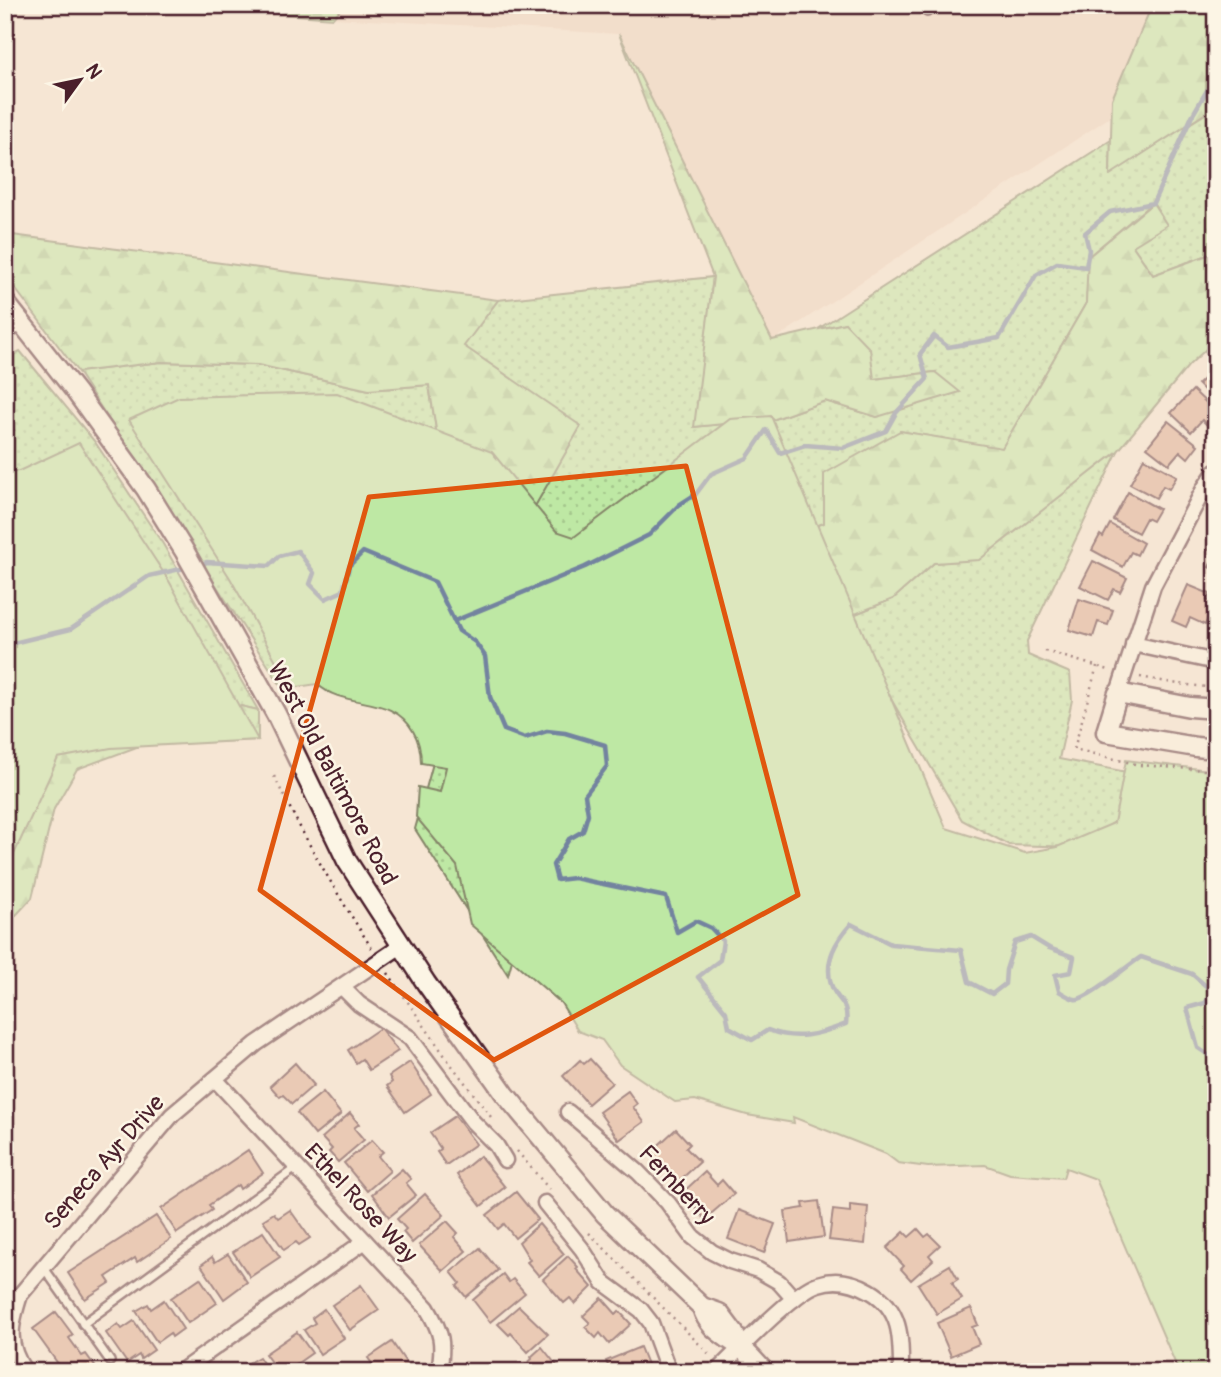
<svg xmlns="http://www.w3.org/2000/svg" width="1221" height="1377" viewBox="0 0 1221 1377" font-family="Pangolin,sans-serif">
	<defs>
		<pattern id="grass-dots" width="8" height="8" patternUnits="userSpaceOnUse" patternTransform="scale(1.75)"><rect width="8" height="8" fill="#bee8a4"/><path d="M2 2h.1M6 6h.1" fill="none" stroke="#a5c78d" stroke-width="1.8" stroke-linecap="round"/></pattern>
		<pattern id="forest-firs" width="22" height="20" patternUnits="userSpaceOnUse" patternTransform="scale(1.75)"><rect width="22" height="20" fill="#bee8a4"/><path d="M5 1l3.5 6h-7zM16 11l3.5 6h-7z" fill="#a5c78d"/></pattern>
	</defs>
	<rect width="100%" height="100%" fill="#f6e6d4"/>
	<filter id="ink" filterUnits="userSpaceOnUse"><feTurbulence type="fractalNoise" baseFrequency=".0143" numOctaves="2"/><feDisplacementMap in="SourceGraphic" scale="14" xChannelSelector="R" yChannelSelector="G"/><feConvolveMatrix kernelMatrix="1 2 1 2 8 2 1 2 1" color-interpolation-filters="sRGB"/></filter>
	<g filter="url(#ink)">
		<polygon fill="#eed4c0" points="172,5 1172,5 1119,111 772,341 619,34 333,18"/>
		<g fill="url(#grass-dots)" stroke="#848468" stroke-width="2">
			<polygon points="1210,111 1211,151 1216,156 1216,252 1153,275 1133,246 1152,203 1089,256 1086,303 1002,449 900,431 824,523 787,537 831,624 893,599 934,563 979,559 1118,451 1027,641 1028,655 1070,673 1072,700 1059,759 1152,777 1159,791 1078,847 1009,845 962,820 871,665 525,913 508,975 415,829 436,752 504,773 312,660 280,684 78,372 161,362 258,365 369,390 429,385 438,442 463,346 498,300 713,277 695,427 775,419 825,401 877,417 935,372 874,379 845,323 818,329 1111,140 1110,174"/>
			<polygon points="20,351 95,442 163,544 258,710 210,699 5,737 5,432 14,430 5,422 5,359"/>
		</g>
		<g fill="url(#forest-firs)" stroke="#848468" stroke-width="2">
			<polygon points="172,5 344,5 333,18"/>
			<polygon points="1152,5 1216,5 1216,156 1211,152 1209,111 1110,175 1112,99"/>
			<polygon points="619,34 772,340 845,323 870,349 874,379 935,372 960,392 877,417 825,401 775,419 694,427 713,277"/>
			<polygon points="1153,203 1167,225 1133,246 1153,275 1216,252 1216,340 1189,365 1118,451 979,560 934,563 893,599 830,624 787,537 824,523 824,474 900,431 1002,448 1086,303 1088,257"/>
			<polygon points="5,234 498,300 464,346 581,426 522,529 438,442 429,385 369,390 258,365 161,362 78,372 5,275"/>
			<polygon points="210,699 258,710 258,740 142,745 77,769 54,809 32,898 5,927 5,737"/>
		</g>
		<g fill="#bee8a4" stroke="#848468" stroke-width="2">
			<path d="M337 393 492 452 556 531 574 537 730 419 771 416 946 828 1025 853 1057 847 1114 823 1126 760 1216 771V1372H1179L1096 1179 1066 1168 1063 1178 1010 1174 985 1165 928 1167 898 1163 886 1154 793 1117 794 1123 747 1115 695 1100 675 1102 620 1065 602 1040 578 1031 561 1003 470 924 457 866 416 817 418 787 440 792 446 767 421 763C421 751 419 741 413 731 392 693 345 710 317 684L291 688 230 578 129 420 179 397Z"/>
			<polygon points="79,443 169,581 258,740 111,748 58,758 5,874 5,472 19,471"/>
		</g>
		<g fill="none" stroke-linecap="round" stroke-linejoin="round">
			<g stroke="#73839f" stroke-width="4.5">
				<path d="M198 565 207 562 269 566 279 556 298 551 314 573 310 584 325 599 343 591 349 566 363 552 435 582 459 631 475 642 485 656 490 697 504 730 525 738 547 731 565 733 605 745 607 766 585 795 588 814 583 831 569 839 553 865 557 880 574 878 666 897 677 932 696 921 711 928 723 941 720 960 698 977 726 1012 729 1027 752 1040 768 1030C796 1041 818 1035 846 1024 849 1000 837 1003 831 984 824 960 836 941 851 924L891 944 961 950 969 982 992 994 1005 984 1006 970 1015 942 1031 937 1049 948 1074 957 1071 972 1055 975 1059 991C1064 994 1070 998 1075 999 1085 1002 1128 965 1141 957L1192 974 1213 992 1205 1003 1187 1008 1198 1048 1216 1060"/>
				<polyline points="454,621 585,567 649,535 679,505 696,494 711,474 747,458 766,430 780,453 805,445 843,448 886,431 896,413 927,379 920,354 934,336 948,347 999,338 1036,275 1057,263 1086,267 1089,250 1085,233 1110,212 1153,203 1192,116 1216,75"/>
				<polyline points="5,645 71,629 149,576 189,567"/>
			</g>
		</g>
		<g fill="#dca990" stroke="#4a1f2b" stroke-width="2">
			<polygon points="1216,367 1216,402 1198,384"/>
			<polygon points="1193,390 1216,412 1216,422 1210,428 1202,420 1191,432 1171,413"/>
			<polygon points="1168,421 1198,445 1188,458 1180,451 1169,464 1147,447"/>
			<polygon points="1144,458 1177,476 1169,489 1163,486 1156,498 1130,484"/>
			<polygon points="1128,492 1159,509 1152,521 1146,518 1138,533 1113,520"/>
			<polygon points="1110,524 1143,543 1137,555 1131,552 1123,567 1092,550 1100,535 1103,537"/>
			<polygon points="1216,534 1216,553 1207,549"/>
			<polygon points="1216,554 1216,571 1209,567"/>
			<polygon points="1093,561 1127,578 1120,592 1114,589 1108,600 1080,586"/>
			<polygon points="1188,585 1210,594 1207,600 1215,603 1205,625 1190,618 1186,627 1172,621"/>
			<polygon points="1079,599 1113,610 1108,625 1098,622 1093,637 1069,630"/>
			<polygon points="380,1028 398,1051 369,1070 362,1059 356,1063 348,1050"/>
			<polygon points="590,1059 612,1083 588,1104 563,1076 580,1060 584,1064"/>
			<polygon points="410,1062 431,1094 405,1112 387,1086 392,1082 389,1076"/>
			<polygon points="295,1063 314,1085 292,1104 283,1095 280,1097 270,1086"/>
			<polygon points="628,1091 637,1104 633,1107 644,1122 619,1140 599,1112"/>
			<polygon points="323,1092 341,1114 315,1135 297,1113"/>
			<polygon points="350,1113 359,1124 354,1128 364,1140 338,1162 329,1152 332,1149 322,1138"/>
			<polygon points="455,1116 476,1144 446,1165 437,1152 441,1149 430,1133"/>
			<polygon points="676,1129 690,1144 686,1148 700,1162 679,1181 662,1162 660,1164 650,1153"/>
			<polygon points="372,1140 383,1152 378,1156 390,1171 367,1191 344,1163"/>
			<polygon points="248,1150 263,1173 240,1189 238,1185 209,1205 212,1210 177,1233 161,1209"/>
			<polygon points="480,1156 505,1187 481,1206 457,1175"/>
			<polygon points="402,1169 411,1179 406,1183 416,1195 389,1217 372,1194"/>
			<polygon points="705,1172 717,1185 722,1180 734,1194 705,1219 683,1192"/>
			<polygon points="516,1192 538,1219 515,1238 504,1224 498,1229 487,1215"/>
			<polygon points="425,1194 444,1215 412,1243 403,1232 406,1229 397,1219"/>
			<polygon points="819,1201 824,1237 789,1242 785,1211 804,1208 803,1203"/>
			<polygon points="850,1205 868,1207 865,1244 829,1240 833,1210 850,1212"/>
			<polygon points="290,1210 310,1238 299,1245 296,1242 284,1250 263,1220 274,1213 278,1218"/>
			<polygon points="739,1210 775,1224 764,1253 728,1239"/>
			<polygon points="156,1216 171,1239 137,1262 135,1258 106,1277 110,1283 85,1299 68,1273"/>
			<polygon points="447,1221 458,1233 454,1237 466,1251 443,1271 419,1245"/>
			<polygon points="539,1224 564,1254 539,1276 527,1262 530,1260 519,1242"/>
			<polygon points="918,1229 925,1237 929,1234 940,1245 929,1255 933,1260 911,1280 901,1269 904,1266 887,1248 904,1232 909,1237"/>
			<polygon points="263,1232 280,1257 250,1277 233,1252"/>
			<polygon points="480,1248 498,1270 466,1297 457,1286 460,1283 451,1272"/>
			<polygon points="228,1254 247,1282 224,1299 201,1265 212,1257 215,1262"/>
			<polygon points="568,1256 578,1267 576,1269 592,1287 575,1304 570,1298 564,1303 543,1279"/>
			<polygon points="950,1265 958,1279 952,1283 962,1299 937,1314 918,1284"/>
			<polygon points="503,1274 509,1282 513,1279 525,1293 490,1322 473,1300"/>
			<polygon points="200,1278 217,1303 188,1323 171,1298"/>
			<polygon points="361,1285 379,1310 350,1330 332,1305"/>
			<polygon points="602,1298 616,1314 619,1311 631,1324 609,1344 600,1333 596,1338 585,1327 590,1323 583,1316"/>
			<polygon points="164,1300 183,1329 172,1337 170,1333 157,1342 136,1311 148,1304 151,1309"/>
			<polygon points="519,1306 548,1334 528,1352 511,1333 509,1335 498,1324"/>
			<polygon points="971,1308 978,1325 972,1327 979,1344 951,1356 937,1323"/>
			<polygon points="324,1309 344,1338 320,1354 304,1330 315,1323 312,1318"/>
			<polygon points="56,1312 73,1335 69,1338 82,1356 86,1354 99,1372 64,1372 33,1329"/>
			<polygon points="134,1321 154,1350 141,1359 139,1355 127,1363 106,1333 118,1324 122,1329"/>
			<polygon points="297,1332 312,1353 285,1372 278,1372 265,1354"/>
			<polygon points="392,1342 409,1367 402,1372 378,1372 368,1358"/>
			<polygon points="542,1347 562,1372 517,1372 532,1359 531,1357"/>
			<polygon points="640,1347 650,1372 611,1372 606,1361"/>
			<polygon points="259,1357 269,1372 244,1372 248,1369 245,1365"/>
			<polygon points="961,1364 965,1371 973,1368 975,1372 944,1372"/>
		</g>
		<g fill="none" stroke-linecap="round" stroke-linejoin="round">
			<defs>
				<g id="service">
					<polyline points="923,5 927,12"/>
					<polyline points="5,334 24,327"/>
					<polyline points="44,1268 110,1361"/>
					<polyline points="83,1324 297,1167"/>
				</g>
				<g id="minor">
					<polyline points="1133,644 1216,662"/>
					<polyline points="1118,693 1153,586 1205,487 1216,471"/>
					<polyline points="342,987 359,1004 410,1038 473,1122 496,1145 505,1160"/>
					<path d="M215 1079 427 1308C442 1333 444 1342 439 1372"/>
					<polyline points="568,1112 638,1172 668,1203 693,1237 712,1252 730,1261 758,1270 779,1282 794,1299"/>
					<polyline points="545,1203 582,1249 603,1282 641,1310 651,1323 669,1372"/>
					<path d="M25 1372C6 1344 10 1326 20 1295L172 1115 256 1044 401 946"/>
					<polyline points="180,1372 365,1241"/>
					<path d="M716 1372C738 1351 793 1292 818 1284 836 1278 854 1282 870 1291 902 1309 901 1339 901 1372"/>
				</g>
				<g id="tertiary">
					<polyline points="5,302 76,392 146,489 185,552 276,714 347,861 426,983 505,1094 605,1214 702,1307 719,1313 734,1333 741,1348"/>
					<polyline points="1216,709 1190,707 1118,693 1106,732 1196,747 1216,749"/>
					<path d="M702 1307C708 1329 723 1334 740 1347 749 1354 757 1364 765 1372"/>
				</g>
			</defs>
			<use href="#service" stroke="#4a1f2b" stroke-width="12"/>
			<use href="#minor" stroke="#4a1f2b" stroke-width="19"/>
			<use href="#tertiary" stroke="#4a1f2b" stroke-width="23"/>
			<g stroke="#4a1f2b" stroke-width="2.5" stroke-dasharray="2 5" stroke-linecap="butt">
				<polyline points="1045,651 1109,670"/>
				<polyline points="1097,666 1074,749 1139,765 1216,771"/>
				<polyline points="1140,677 1178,684 1216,688"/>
				<path d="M274 776C303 836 336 893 373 950"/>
				<polyline points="388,973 447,1059 494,1121"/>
				<polyline points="517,1151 549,1189"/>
				<polyline points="589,1233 712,1357"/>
			</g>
			<use href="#service" stroke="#fcf5e5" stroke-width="7"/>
			<use href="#minor" stroke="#fcf5e5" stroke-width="14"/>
			<use href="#tertiary" stroke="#fcf5e5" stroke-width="18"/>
		</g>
	</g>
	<path d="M0 0H1221V1377H0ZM686 466 798 895 494 1060 260 890 369 497Z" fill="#f6e6d4" fill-opacity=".55" fill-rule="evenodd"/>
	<path fill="none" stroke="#e0560e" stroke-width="5" stroke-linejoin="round" d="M686 466 798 895 494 1060 260 890 369 497Z"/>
	<g text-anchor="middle" stroke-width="5" stroke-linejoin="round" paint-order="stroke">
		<g font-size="24" fill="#4a1f2b" stroke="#fcf5e5">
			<text transform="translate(333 773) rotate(62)" y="8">West Old Baltimore Road</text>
			<text transform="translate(104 1162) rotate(-49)" y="8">Seneca Ayr Drive</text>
			<text transform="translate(677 1185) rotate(47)" y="8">Fernberry</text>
			<text transform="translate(361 1203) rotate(47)" y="8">Ethel Rose Way</text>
		</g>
	</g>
	<rect width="1221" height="1377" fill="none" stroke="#fcf5e5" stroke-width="28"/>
	<rect x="14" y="14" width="1193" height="1349" fill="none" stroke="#4a1f2b" stroke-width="2.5" filter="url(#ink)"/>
	<g transform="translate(80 80) rotate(57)" stroke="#fcf5e5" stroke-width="5" paint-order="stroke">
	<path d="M0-5L12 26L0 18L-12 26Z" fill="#4a1f2b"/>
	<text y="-10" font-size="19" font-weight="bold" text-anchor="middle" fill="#4a1f2b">N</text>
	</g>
</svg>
